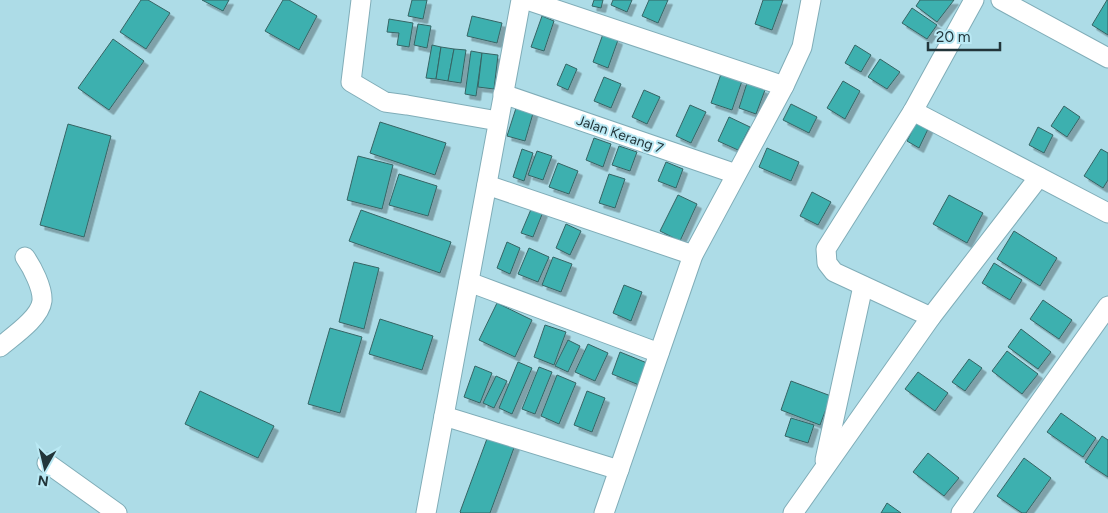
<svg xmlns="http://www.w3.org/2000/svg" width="1108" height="513" viewBox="0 0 1108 513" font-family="Figtree,sans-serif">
	<defs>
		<filter id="shadow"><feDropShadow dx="4.5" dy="4.5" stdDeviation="0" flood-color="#0004"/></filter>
	</defs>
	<rect width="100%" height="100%" fill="#addce7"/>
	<g fill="#3db0af" stroke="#366464" filter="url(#shadow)">
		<polygon points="141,0 148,0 170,13 146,49 120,32"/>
		<polygon points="202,0 229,0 223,11"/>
		<polygon points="283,0 289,0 317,16 299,50 265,31"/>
		<polygon points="412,0 427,0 423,19 408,16"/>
		<polygon points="594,0 603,0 601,8 592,6"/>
		<polygon points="613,0 632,0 627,12 611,5"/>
		<polygon points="649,0 668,0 658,23 642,16"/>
		<polygon points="763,0 783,0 772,30 755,24"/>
		<polygon points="920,0 954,0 937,22 916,6"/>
		<polygon points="1107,0 1108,0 1108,35 1092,25"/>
		<polygon points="912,8 937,25 927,39 902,23"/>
		<polygon points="472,16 502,23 497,43 467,36"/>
		<polygon points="542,16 554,21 544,51 531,47"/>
		<polygon points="389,19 413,23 409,47 397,45 399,33 387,32"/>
		<polygon points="418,24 431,26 427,48 414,45"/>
		<polygon points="603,34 618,40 608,68 593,62"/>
		<polygon points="113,39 144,61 109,110 78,88"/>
		<polygon points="432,45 441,47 436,79 426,78"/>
		<polygon points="855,45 871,55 861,72 845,63"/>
		<polygon points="441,47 454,49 448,81 436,79"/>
		<polygon points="454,49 466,50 461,83 448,81"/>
		<polygon points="471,51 482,53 476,96 465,94"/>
		<polygon points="482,53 498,55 494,89 478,87"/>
		<polygon points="880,59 900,72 887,89 868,77"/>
		<polygon points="566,64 577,69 568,90 557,85"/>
		<polygon points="721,74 742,81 732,110 711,103"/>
		<polygon points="604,77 621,84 611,108 594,101"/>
		<polygon points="843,81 860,91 845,119 827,108"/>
		<polygon points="747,83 765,90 756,114 739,108"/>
		<polygon points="644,90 660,97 647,124 632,117"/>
		<polygon points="791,104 817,117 809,133 783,120"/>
		<polygon points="517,105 534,110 525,141 507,136"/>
		<polygon points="690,105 706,112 691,143 676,136"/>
		<polygon points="1064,106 1080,117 1067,137 1051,126"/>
		<polygon points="729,117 750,127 738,150 718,141"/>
		<polygon points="917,121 929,127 919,148 907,141"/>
		<polygon points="380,122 446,143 435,175 370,153"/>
		<polygon points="68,124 111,136 84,237 40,225"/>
		<polygon points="1038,127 1053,135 1044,153 1029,145"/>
		<polygon points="594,138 611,144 603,167 586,160"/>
		<polygon points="619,146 637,152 630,171 612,165"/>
		<polygon points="767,148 799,162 791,181 759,167"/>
		<polygon points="522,149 533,153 524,181 513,177"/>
		<polygon points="1101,149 1108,153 1108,180 1103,188 1084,176"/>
		<polygon points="537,151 552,156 543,180 528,175"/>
		<polygon points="358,156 393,165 382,209 347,200"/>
		<polygon points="666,162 683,169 676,188 658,181"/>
		<polygon points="558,163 578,171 569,194 549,187"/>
		<polygon points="399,174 437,186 428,216 389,205"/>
		<polygon points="609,174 625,179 615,208 599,203"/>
		<polygon points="812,192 831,202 818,225 800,216"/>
		<polygon points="678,195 697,204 680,241 660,231"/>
		<polygon points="949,195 983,213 967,243 933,224"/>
		<polygon points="532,207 543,212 533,237 521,233"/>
		<polygon points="361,210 451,242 440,273 349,241"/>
		<polygon points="566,224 581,231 570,255 556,248"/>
		<polygon points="1014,231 1057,258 1040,286 997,259"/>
		<polygon points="507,242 520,248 510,274 497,268"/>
		<polygon points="529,248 549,257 538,282 518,274"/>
		<polygon points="553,257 572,264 561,292 542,285"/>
		<polygon points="354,262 379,268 364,329 339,322"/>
		<polygon points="994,263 1022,280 1010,300 982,283"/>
		<polygon points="624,285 642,292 631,321 613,313"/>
		<polygon points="1043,300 1072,320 1059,339 1030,319"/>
		<polygon points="497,303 532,320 515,357 479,340"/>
		<polygon points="380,319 433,336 422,370 369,354"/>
		<polygon points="545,325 566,332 554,365 534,357"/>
		<polygon points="330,328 362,337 340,413 308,404"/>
		<polygon points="1021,329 1051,352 1038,369 1008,347"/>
		<polygon points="568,340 580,346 568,372 555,366"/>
		<polygon points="588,344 608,353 595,381 575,372"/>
		<polygon points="1007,351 1038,374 1022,394 992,371"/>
		<polygon points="620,352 647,363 639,385 612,374"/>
		<polygon points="969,359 982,368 965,391 952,382"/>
		<polygon points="518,362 532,368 512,414 499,408"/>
		<polygon points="475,366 492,373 480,403 464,397"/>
		<polygon points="539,367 552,372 535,414 522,409"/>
		<polygon points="918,372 948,393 935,411 905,389"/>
		<polygon points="557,375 576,383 559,424 541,416"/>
		<polygon points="496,376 507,381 494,408 483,403"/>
		<polygon points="791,381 831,396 820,425 781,410"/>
		<polygon points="200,391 274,426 258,458 185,424"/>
		<polygon points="587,391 605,398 592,432 574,425"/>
		<polygon points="1061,413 1096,438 1083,457 1047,432"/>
		<polygon points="791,418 814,425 808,443 785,436"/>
		<polygon points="488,436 515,445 490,513 461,513 460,512"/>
		<polygon points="1102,436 1108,440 1108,477 1085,462"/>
		<polygon points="928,453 959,478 944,496 913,472"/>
		<polygon points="1024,458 1051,478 1026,513 1022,513 997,496"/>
		<polygon points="887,503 901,513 881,513"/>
	</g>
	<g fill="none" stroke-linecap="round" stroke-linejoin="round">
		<defs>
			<g id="minor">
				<polyline points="361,0 351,82 385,102 407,105 498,121"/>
				<polyline points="527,0 784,86"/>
				<polyline points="1001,0 1108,58"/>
				<polyline points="503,94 736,174"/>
				<polyline points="913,111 1108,213"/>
				<polyline points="487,185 693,255"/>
				<polyline points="469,282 659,353"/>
				<polyline points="931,317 834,272 827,263 826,249 913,111 974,0"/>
				<path d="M0 347C13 336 40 318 42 301 43 288 32 267 25 257"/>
				<polyline points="444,416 619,470"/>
				<polyline points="825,460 863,286"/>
				<polyline points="47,463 117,513"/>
				<polyline points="426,513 521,0"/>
				<polyline points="604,513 693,255 784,86 802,47 811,0"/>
				<polyline points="793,513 931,317 1039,177"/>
				<polyline points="961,513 1108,306"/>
			</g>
		</defs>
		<use href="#minor" stroke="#80adb8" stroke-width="21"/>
		<use href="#minor" stroke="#fff" stroke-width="19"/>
	</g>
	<g text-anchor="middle" stroke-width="4" stroke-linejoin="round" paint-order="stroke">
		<g font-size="14" fill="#22353a" stroke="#bae9f4">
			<text transform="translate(620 134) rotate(19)" y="5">Jalan Kerang 7</text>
		</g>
	</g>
	<g transform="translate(45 468) rotate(188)" stroke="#bae9f4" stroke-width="4" paint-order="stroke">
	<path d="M0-4L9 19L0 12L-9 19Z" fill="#22353a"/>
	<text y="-8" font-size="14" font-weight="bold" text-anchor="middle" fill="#22353a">N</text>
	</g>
	<path d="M928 42v8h72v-8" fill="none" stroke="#22353a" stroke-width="2.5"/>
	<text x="936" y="42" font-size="15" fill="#22353a" stroke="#bae9f4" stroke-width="4" paint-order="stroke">20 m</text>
</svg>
